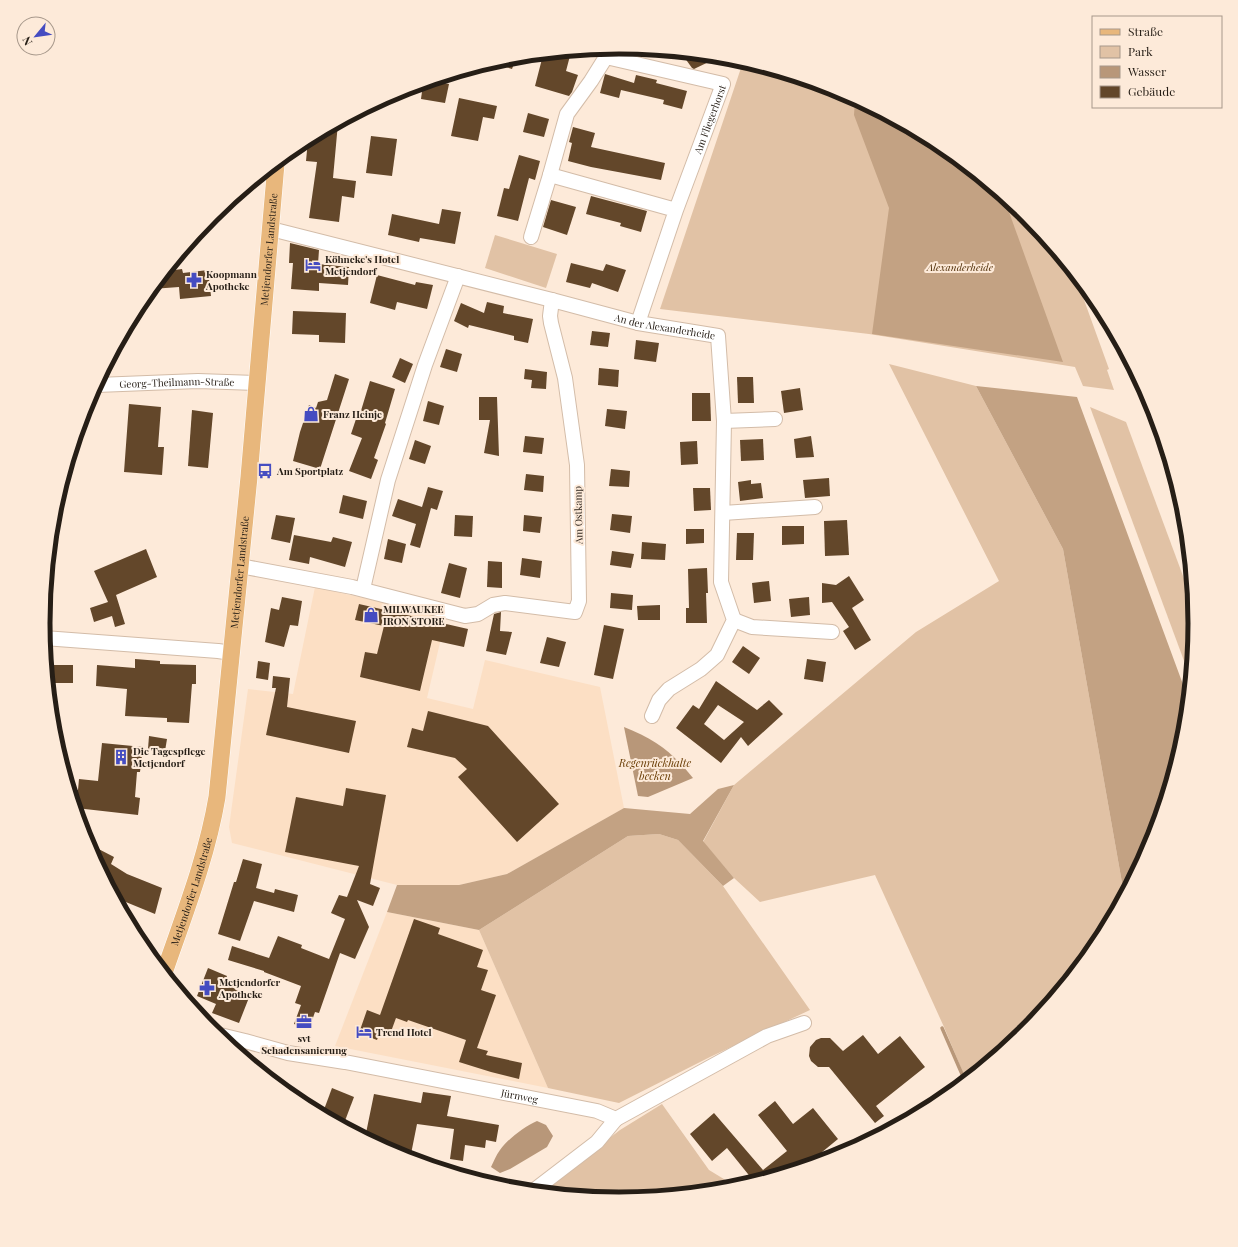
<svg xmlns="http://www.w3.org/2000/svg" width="1238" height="1247" viewBox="0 0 1238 1247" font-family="'Playfair Display',serif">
	<rect width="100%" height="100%" fill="#fdead9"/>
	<g fill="#fcdfc4">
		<polygon points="315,587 446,617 427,698 473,709 485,660 600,687 624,808 507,874 459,885 397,885 232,843 229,827 248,689 293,694"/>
		<polygon points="387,912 479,930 548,1088 335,1046"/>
	</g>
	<g fill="#e1c2a5">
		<polygon points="743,62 840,91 939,145 1026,216 1075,275 1109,369 1107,370 1114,390 1083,386 1075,367 869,334 660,309"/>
		<polygon points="495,235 557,254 546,288 485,268"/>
		<polygon points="889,364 976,386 1063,549 1124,894 1098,944 1026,1031 966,1080 944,1027 875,875 760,902 734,878 703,842 734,785 916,632 999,581"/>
		<polygon points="1090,407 1126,422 1193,603 1195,624 1190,677"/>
		<polygon points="659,834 678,840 723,886 810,1010 710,1057 619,1103 548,1088 479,930 628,836"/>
		<polygon points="662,1104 709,1170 737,1187 731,1188 619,1199 540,1192 620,1130"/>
	</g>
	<g fill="#c3a283">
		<polygon points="855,100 939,145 1004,198 1063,362 872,334 889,208 854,115"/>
		<polygon points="976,386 1077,397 1188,698 1184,736 1151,844 1124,894 1063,549"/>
		<polygon points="734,785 703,841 734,878 723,886 678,840 659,834 628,836 479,930 387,912 397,885 459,885 507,874 624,808 690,814 718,789"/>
	</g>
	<g fill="#b89779">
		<path d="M624 727C655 739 672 752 693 778L648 797 638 796Z"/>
		<path d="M537 1121 546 1125 553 1136 547 1147 510 1169 500 1173 491 1167C494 1161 496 1155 500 1150 509 1138 524 1127 537 1121Z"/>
	</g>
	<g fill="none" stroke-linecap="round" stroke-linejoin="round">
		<polyline stroke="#b89779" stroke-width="3.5" points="942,1028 965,1081"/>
	</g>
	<g fill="#63472a" fill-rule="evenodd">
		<polygon points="571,52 566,71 578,75 572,92 569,96 535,86 543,55"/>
		<polygon points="682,54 697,55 719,57 694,69 692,68"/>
		<polygon points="516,58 512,69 493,63 507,59"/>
		<polygon points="605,74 634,83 636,75 657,80 656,83 687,91 682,109 663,104 664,100 621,90 619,98 600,93"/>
		<polygon points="432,81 449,84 445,103 421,99 423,84"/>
		<polygon points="459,98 497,106 494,119 483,117 478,141 451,136"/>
		<polygon points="528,113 549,119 544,137 523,132"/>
		<polygon points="338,123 333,178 356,181 354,198 342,196 339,222 309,218 317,162 306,161 308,140"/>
		<polygon points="573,127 595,133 591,147 665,163 661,180 591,167 568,161 572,143 569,142"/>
		<polygon points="371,136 397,139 392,176 366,173"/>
		<polygon points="519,155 540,161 535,180 529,178 518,221 497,216 504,188 509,189"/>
		<polygon points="591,196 647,211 641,232 620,226 621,223 586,214"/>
		<polygon points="551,200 576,207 567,235 543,227"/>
		<polygon points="442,209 461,212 455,244 420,238 419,242 388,235 392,214 439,224"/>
		<polygon points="290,243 319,250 318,264 349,267 348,285 319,283 319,291 291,289 293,263 289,263"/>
		<polygon points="571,263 603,271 606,264 626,270 618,292 592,283 590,288 566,282"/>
		<polygon points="182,269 183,273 208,270 211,296 180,299 179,287 152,289 167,271"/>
		<polygon points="377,275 415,285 416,282 433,285 427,309 397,302 395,310 370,303"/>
		<polygon points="487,302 504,306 503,313 533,319 528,343 514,340 514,336 469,325 468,328 454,321 461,303 484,313"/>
		<polygon points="293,311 346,313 345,343 319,342 319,335 292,334"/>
		<polygon points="592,331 610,333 608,347 590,345"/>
		<polygon points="636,340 659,343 656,362 634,359"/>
		<polygon points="446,349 462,354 457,372 440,367"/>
		<polygon points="400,358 413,364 405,383 392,377"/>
		<polygon points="599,368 619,370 618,387 598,385"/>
		<polygon points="525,369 547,372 546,389 531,388 532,380 524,379"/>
		<polygon points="335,374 349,379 320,469 293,461 300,432 309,405 316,408 318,402 327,400"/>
		<polygon points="737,377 753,377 754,403 738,403"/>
		<polygon points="370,381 395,389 385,423 386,424 374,458 378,460 371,479 349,471 362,438 351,434 358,413 360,414"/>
		<polygon points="800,388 803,410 784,413 781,391"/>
		<polygon points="692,393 710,393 711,421 692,421"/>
		<polygon points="479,397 497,397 499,456 484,453 490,420 479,420"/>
		<polygon points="428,401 444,406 439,425 423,421"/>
		<polygon points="129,404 161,407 158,447 164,447 162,475 124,472"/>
		<polygon points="607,409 627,411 625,429 605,426"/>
		<polygon points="192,410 213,413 208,468 188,466"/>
		<polygon points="525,436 544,438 542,454 523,452"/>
		<polygon points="811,436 814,457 796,458 794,439"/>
		<polygon points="763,439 764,460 741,461 740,440"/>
		<polygon points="415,440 431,446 425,464 409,459"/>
		<polygon points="697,441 698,464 681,465 680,442"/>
		<polygon points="611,469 630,471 629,487 609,486"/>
		<polygon points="526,474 544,476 543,492 524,490"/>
		<polygon points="829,478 830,496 805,498 803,480"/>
		<polygon points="751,480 751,484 761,483 763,498 740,501 738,482"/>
		<polygon points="428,487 443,491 437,510 431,508 420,548 410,545 416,524 392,516 398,499 422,507"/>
		<polygon points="693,488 710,488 711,510 694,511"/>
		<polygon points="343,495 367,501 363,519 339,513"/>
		<polygon points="612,514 632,516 630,533 610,530"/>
		<polygon points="276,515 295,518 290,543 271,539"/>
		<polygon points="455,515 473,516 472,537 454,536"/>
		<polygon points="524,515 542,517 540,533 523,531"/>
		<polygon points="847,520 849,555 825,556 824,521"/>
		<polygon points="782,526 804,526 804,544 782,545"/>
		<polygon points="686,529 704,529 704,543 686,544"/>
		<polygon points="737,533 754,533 753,560 736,560"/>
		<polygon points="294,535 331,542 333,537 352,542 345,567 310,557 309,564 289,560"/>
		<polygon points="388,539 406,544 402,563 384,559"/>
		<polygon points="642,542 666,544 665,560 641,559"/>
		<polygon points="146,549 157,577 116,595 125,624 115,627 112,616 94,622 90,608 108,602 94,571"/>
		<polygon points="612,551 634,554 631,568 610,565"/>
		<polygon points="522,558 542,561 540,578 520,575"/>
		<polygon points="488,561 502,562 502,588 487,587"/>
		<polygon points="449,563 467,568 460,598 441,593"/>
		<polygon points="707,568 708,593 706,593 707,623 686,623 686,608 689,608 688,569"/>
		<polygon points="849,576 864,600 852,608 871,640 855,650 843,631 849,627 832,602 822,603 822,583 836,585"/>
		<polygon points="769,581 771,601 754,603 752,583"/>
		<polygon points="611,593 633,595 632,610 610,608"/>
		<polygon points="282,597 302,601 298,626 290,625 284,647 265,642 271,608 279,610"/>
		<polygon points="809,597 810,615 791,617 789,599"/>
		<polygon points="359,604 468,629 464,647 432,640 420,691 360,677 365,652 377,654 384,626 355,620"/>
		<polygon points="660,605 660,620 638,620 637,606"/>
		<polygon points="501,612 500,631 512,632 506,655 486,651 494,614"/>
		<polygon points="604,625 624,629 613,679 594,675"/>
		<polygon points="547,637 566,642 559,667 540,663"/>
		<polygon points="743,646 760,658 749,674 732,662"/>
		<polygon points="135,659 160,661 160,664 196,665 196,684 192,684 189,723 167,722 167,718 125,716 127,689 96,686 97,665 135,668"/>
		<polygon points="807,659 826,662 823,682 804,679"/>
		<polygon points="258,661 270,663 268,680 256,678"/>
		<rect x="53" y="665" width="20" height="18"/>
		<polygon points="273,676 290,678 287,707 356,721 349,753 266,735 276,688 272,688"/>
		<path d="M716 681 757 710 769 700 783 714 748 746 741 737 721 763 676 728 693 705 699 709ZM718 705 744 722 724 740 704 724Z"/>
		<polygon points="428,711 488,726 559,804 517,842 458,777 467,769 455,758 407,747 412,728 423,731"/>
		<polygon points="149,736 167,739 165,751 148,749"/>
		<polygon points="102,743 143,747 140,772 137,772 135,797 140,798 138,815 76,808 70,789 78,790 79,779 98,781"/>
		<polygon points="346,788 386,795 370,884 380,888 373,906 357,900 369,927 355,959 340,953 319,1013 315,1012 309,1029 294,1024 301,1005 295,1003 301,986 264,972 264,971 228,960 232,946 269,958 278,936 302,945 301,948 329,959 345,919 331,913 339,895 347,897 359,866 285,852 296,797 343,806"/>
		<polygon points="87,843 114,857 111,864 127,874 162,888 155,914 116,898"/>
		<polygon points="243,859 262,864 256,888 274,893 275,889 298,895 294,912 254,901 240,941 218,934 234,882 236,882"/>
		<polygon points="414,919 440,928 438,934 483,950 477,967 488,970 481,990 496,995 477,1048 488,1051 486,1055 522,1063 519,1079 491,1072 459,1062 466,1040 408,1020 407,1022 396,1018 389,1037 379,1034 377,1040 359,1033 367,1010 380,1015"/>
		<polygon points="208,968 227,976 224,984 250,995 239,1023 212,1013 216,1004 197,996"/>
		<polygon points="863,1035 878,1054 900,1036 925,1067 876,1106 884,1116 875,1123 829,1067 818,1067 811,1061 809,1056 810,1047 816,1040 821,1038 830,1038 843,1051"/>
		<polygon points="332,1088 354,1097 343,1126 322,1115"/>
		<polygon points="423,1092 451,1096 447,1116 499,1125 496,1142 486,1140 485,1148 465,1145 463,1161 450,1159 454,1129 417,1124 410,1159 398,1156 365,1138 374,1094 421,1103"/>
		<polygon points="775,1101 793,1124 813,1108 838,1139 805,1166 748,1183 752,1179 727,1148 712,1161 690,1134 714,1113 763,1170 787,1151 758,1115"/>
	</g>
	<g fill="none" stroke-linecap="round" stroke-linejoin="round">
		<defs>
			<g id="minor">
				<path id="s1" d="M271 229 552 300 638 323 718 336 724 421 721 582 734 620 717 655 701 669 669 689 659 700 652 716"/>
				<polyline points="531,237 550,175"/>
				<path id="s2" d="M638 323 676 210 723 84 606 57 591 81 567 114 550 175 676 210"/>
				<path id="s3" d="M97 385 198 381 257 383"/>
				<polyline points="724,421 775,419"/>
				<polyline points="723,513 815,507"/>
				<polyline points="240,566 352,587 465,616 478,614 493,605 505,603 575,612 579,601 577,465 565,378 551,323 550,316 552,300"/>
				<polyline points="363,589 388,480 425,365 458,276"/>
				<polyline points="734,620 752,627 832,632"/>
				<polyline points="44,638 218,651 232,653"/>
				<path id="s4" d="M216 1034 245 1041 288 1053 345 1062 597 1111 616 1119 767 1036 804 1023"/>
				<polyline points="533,1191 597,1142 616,1119"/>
			</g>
			<g id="major">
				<path id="s5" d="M164 973C184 915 207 857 217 797L249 477 276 164"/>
			</g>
		</defs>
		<use href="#minor" stroke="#d3bca8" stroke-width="16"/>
		<use href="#major" stroke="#fff" stroke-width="18"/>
		<use href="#minor" stroke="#fff" stroke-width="14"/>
		<use href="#major" stroke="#e8b77c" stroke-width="17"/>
	</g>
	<defs>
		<symbol id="hotel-bare" viewBox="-9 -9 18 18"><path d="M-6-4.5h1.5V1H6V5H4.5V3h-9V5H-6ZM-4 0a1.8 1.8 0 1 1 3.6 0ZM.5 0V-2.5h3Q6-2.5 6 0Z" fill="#454cc1" stroke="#fdead9" stroke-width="2.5" paint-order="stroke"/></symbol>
		<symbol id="pharmacy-bare" viewBox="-9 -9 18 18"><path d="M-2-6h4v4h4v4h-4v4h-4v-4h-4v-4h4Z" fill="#454cc1" stroke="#fdead9" stroke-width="2.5" paint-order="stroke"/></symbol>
		<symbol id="shop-bare" viewBox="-9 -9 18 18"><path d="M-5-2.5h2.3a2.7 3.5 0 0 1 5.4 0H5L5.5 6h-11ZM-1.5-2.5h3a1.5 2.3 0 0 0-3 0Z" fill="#454cc1" stroke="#fdead9" stroke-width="2.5" paint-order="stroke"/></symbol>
		<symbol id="bus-bare" viewBox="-9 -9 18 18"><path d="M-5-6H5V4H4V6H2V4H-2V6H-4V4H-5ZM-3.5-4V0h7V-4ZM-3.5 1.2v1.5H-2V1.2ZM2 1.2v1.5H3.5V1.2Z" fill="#454cc1" stroke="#fdead9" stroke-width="2.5" paint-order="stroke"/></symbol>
		<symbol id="building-bare" viewBox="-9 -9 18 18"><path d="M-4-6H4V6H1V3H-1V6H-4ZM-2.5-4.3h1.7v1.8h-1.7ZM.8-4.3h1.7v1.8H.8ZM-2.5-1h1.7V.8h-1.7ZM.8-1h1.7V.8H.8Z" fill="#454cc1" stroke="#fdead9" stroke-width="2.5" paint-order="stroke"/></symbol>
		<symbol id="office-bare" viewBox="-9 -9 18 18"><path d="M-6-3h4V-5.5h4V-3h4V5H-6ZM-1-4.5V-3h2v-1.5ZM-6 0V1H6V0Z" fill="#454cc1" stroke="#fdead9" stroke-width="2.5" paint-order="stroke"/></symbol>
	</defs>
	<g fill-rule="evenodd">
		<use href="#hotel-bare" x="302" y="254" width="22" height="22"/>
		<use href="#pharmacy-bare" x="183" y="269" width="22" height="22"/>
		<use href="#shop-bare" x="300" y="403" width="22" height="22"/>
		<use href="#bus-bare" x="254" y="460" width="22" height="22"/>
		<use href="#shop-bare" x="360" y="604" width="22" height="22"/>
		<use href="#building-bare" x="110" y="746" width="22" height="22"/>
		<use href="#pharmacy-bare" x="196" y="977" width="22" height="22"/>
		<use href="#office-bare" x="293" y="1011" width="22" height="22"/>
		<use href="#hotel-bare" x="353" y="1021" width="22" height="22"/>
	</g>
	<g text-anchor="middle" stroke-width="4" stroke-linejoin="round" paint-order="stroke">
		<g font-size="10" fill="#261e16" stroke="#fdead9">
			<text dy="4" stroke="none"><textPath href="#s2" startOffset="216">Am Fliegerhorst</textPath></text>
			<text dy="4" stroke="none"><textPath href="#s5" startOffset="734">Metjendorfer Landstraße</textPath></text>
			<text dy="4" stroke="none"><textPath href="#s1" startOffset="406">An der Alexanderheide</textPath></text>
			<text dy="4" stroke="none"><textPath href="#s3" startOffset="80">Georg-Theilmann-Straße</textPath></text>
			<text transform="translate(578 515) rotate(-91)" y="4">Am Ostkamp</text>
			<text dy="4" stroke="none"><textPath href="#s5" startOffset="410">Metjendorfer Landstraße</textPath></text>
			<text dy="4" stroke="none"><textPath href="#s5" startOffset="86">Metjendorfer Landstraße</textPath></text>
			<text dy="4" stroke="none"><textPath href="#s4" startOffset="310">Jürnweg</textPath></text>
		</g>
		<g font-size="10" font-weight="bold" fill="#261e16" stroke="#fdead9" text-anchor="start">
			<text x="325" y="263">Köhncke's Hotel<tspan x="325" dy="12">Metjendorf</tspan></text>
			<text x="206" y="278">Koopmann<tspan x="206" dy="12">Apotheke</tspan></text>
			<text x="323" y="418">Franz Heinje</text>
			<text x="277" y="475">Am Sportplatz</text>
			<text x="383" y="613">MILWAUKEE<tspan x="383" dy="12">IRON STORE</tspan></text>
			<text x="133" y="755">Die Tagespflege<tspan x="133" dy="12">Metjendorf</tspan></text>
			<text x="219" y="986">Metjendorfer<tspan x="219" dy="12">Apotheke</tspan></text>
			<text x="376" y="1036">Trend Hotel</text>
			<text x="304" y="1042" text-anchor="middle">svt<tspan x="304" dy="12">Schadensanierung</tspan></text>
		</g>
		<g font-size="10" font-style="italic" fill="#512f08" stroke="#fdead9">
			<text x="960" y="271">Alexanderheide</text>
		</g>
		<g font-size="11" font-style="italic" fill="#6c4009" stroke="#fdead9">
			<text x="655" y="767">Regenrückhalte<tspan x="655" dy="13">becken</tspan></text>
		</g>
	</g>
	<path d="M0 0H1238V1247H0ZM50 623a569 569 0 1 1 1138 0a569 569 0 1 1-1138 0Z" fill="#fdead9" fill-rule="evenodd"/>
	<path fill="none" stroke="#261e16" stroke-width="5" d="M50 623a569 569 0 1 1 1138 0a569 569 0 1 1-1138 0Z"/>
	<rect x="1092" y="16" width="130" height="92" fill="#fdead9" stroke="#a7988b"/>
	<rect x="1100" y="29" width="20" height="6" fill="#e8b77c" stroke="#a7988b"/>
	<text x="1128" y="36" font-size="12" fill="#261e16">Straße</text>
	<rect x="1100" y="46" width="20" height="12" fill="#e1c2a5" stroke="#a7988b"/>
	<text x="1128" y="56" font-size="12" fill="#261e16">Park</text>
	<rect x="1100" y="66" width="20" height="12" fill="#b89779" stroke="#a7988b"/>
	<text x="1128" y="76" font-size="12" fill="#261e16">Wasser</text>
	<rect x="1100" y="86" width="20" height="12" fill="#63472a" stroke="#a7988b"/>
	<text x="1128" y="96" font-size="12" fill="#261e16">Gebäude</text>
	<g transform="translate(36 36) rotate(241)"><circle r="19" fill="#fdead9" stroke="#a7988b"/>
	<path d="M0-3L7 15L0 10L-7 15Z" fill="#454cc1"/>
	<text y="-6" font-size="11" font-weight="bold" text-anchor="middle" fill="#261e16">N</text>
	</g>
</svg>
